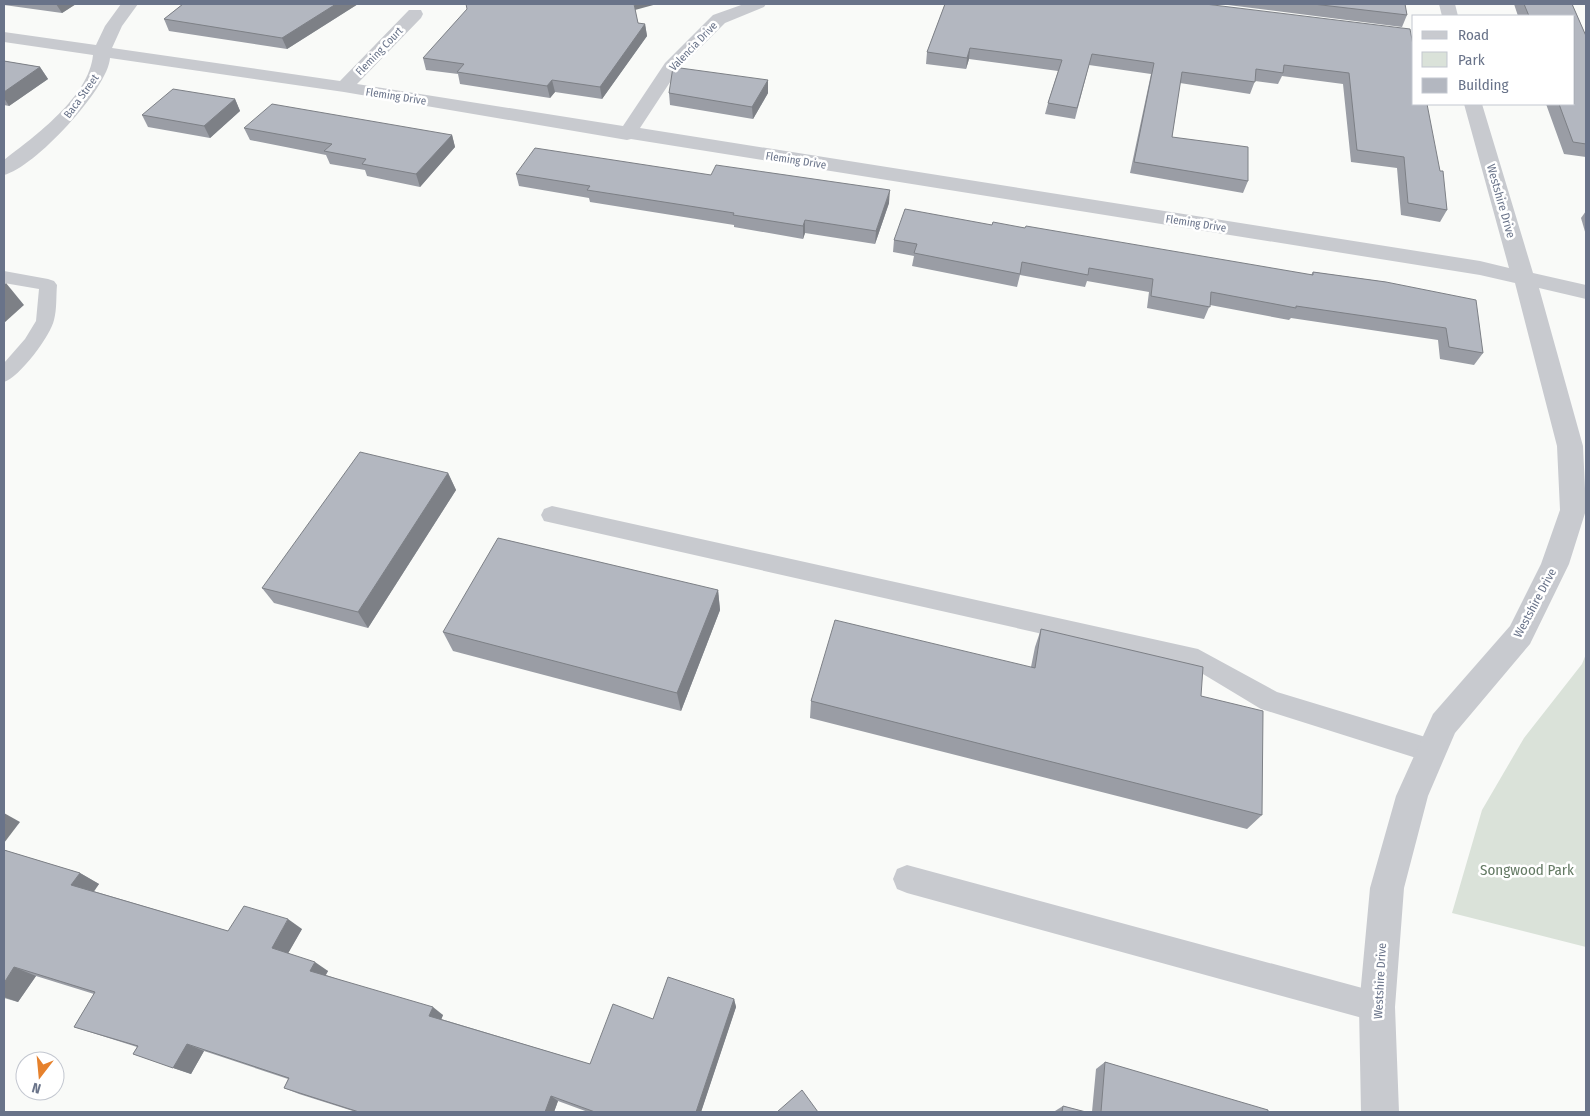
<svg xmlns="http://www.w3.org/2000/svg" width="1590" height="1116" viewBox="0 0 1590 1116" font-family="'Fira Sans Condensed',sans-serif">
	<rect width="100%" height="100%" fill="#f9faf8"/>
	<polygon fill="#dae2d9" points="1586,654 1586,947 1452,913 1482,810 1524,738 1582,664"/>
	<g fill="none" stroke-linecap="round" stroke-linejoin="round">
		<g fill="#c8cacf" fill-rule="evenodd">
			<path d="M4 271 48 279 54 281 57 285C56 296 57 309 54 320 51 335 19 378 4 382V363L25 339 36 321 39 289 4 283Z"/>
			<polygon points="552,506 1198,649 1277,692 1432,739 1441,743 1445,751 1441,759 1432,763 1261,709 1193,668 544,521 541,515 544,509"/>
			<polygon points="907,865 1377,992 1388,996 1392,1007 1388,1018 1377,1022 907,893 897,889 893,879 897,869"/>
		</g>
		<g fill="#c8cacf" fill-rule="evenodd">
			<path d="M121 4H138L122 26 112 48 340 81 409 10H421L423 14 421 18 357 84 623 126 665 63 713 15 744 4H766L764 7 725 23 678 70 640 128 1480 261 1509 268 1464 104H1482L1533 273 1586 285V299L1539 288 1583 446 1586 510 1569 564 1530 644 1455 733 1428 796 1404 888 1395 1007 1399 1112H1361L1359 1007 1370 888 1396 796 1433 714 1510 626 1541 564 1560 510 1557 446 1515 283 1480 275 631 139 627 140 344 92 110 58C108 89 34 168 4 175V160C35 136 89 97 93 55L4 42V32L96 45 105 26Z"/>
			<polygon points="1439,4 1455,4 1458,16 1442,16"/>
		</g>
	</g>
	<g fill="#9a9da5">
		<polygon points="4,4 76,4 62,13 4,5"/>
		<polygon points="183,4 358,4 287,49 169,31 164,19"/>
		<polygon points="945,4 1413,45 1447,210 1440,222 1401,215 1397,168 1351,162 1343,84 1282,76 1278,84 1255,81 1250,94 1180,83 1172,137 1248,181 1243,193 1130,173 1151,74 1089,65 1075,119 1045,114 1048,103 1058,71 969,59 966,69 926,64 927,52"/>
		<polygon points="1220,4 1405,4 1407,15 1402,27"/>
		<polygon points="1514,4 1572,4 1586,36 1586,157 1564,154 1546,104 1574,104 1574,16 1518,16"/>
		<polygon points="635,10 638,23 645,24 647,36 602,99 555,92 550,98 460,84 458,74 426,70 423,58"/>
		<polygon points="4,61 40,67 48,79 9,106 4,105"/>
		<polygon points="768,80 768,93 753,119 670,105 669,93"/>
		<polygon points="235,99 240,111 210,138 148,127 142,115"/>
		<polygon points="244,128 452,135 455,147 420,187 367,176 365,170 330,164 326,155 250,140"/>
		<polygon points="516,174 889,203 875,244 805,233 803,239 734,227 734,225 590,202 589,198 519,186"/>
		<polygon points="1586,211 1586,235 1581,218"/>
		<polygon points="992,225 1025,228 1311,275 1313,272 1386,282 1483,353 1474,365 1440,359 1438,340 1291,318 1289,320 1210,305 1204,319 1147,308 1149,292 1087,281 1085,287 1020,275 1017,287 912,266 914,256 893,252 894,240"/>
		<polygon points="448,473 456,490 368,628 274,603 262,588"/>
		<polygon points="718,590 720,610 681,711 453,651 443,632"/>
		<polygon points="1041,629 1201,696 1262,815 1247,829 810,718 811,701 1031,667 1035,647"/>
		<polygon points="4,850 80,873 99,884 93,891 228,931 302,929 288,953 328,971 326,975 443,1015 441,1019 590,1064 653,1019 734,999 736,1007 701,1112 588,1112 558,1101 554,1112 356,1112 299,1094 284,1088 288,1079 204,1051 191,1074 133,1054 137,1047 74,1027 94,994 36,976 18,1002 4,998"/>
		<polygon points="1105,1062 1268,1112 1092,1112 1096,1069"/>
		<polygon points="1063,1106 1086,1112 1055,1112 1055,1111"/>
	</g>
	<g fill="#7d8086">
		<polygon points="56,4 76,4 62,13"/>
		<polygon points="336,4 358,4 287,49 282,38"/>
		<polygon points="634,4 657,4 635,10"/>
		<polygon points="645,24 647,36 602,99 600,87"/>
		<polygon points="970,48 969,59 966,69 967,58"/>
		<polygon points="40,67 48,79 9,106 4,98 4,92"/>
		<polygon points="552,80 555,92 550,98 547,86"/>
		<polygon points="768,80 768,93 753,119 752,107"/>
		<polygon points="235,99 240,111 210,138 204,126"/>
		<polygon points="452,135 455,147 420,187 416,174"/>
		<polygon points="890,190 889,203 875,244 876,231"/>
		<polygon points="805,220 805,233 803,239 803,226"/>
		<polygon points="6,283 24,305 4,323 4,285"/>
		<polygon points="448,473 456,490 368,628 358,612"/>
		<polygon points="718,590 720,610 681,711 677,693"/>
		<polygon points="4,813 20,822 4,843"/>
		<polygon points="80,873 99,884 91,896 71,885"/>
		<polygon points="288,919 302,929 286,957 272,948"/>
		<polygon points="315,962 328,971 323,979 310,971"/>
		<polygon points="14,967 36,976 18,1002 4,997 4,983"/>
		<polygon points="734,999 736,1007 701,1112 696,1112"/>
		<polygon points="433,1007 443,1015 440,1023 429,1016"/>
		<polygon points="187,1044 204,1051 191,1074 173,1068"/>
		<polygon points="551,1096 558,1101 554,1112 545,1112"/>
	</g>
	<g fill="#b3b7c0" stroke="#7d8086">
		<polygon points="183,4 336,4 282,38 164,19"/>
		<polygon points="466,4 634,4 638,23 645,24 600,87 552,80 547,86 457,72 464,64 423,58 467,9"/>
		<polygon points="945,4 1205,4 1410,29 1413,45 1414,46 1414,104 1427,104 1440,171 1443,171 1447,210 1408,203 1404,157 1357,150 1349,73 1284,65 1283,73 1256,69 1255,82 1182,72 1172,137 1248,147 1248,181 1134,162 1154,63 1092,54 1077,108 1048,103 1062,60 970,48 967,58 927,52"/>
		<polygon points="1313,4 1405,4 1407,15"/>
		<polygon points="1524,4 1572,4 1586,36 1586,144 1573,142 1559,104 1574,104 1574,16 1529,16"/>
		<polygon points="4,61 40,67 4,92"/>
		<polygon points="673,67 768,80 752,107 669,93"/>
		<polygon points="173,89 235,99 204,126 142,115"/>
		<polygon points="272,104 452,135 416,174 362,164 366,159 324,151 332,144 244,128"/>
		<polygon points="535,148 711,175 716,165 890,190 876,231 805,220 803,226 733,215 734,213 587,190 590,186 516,174"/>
		<polygon points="905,209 992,225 993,222 1025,228 1026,226 1313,275 1313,272 1386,282 1476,300 1483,353 1449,347 1446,328 1296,306 1296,308 1211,292 1210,307 1151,296 1153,279 1089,268 1088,275 1022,262 1020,274 914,253 917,244 894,240"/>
		<polygon points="360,452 448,473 358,612 262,588"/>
		<polygon points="498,538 718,590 677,693 443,632"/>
		<polygon points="835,620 1035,668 1041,629 1203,667 1201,696 1263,711 1262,815 811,701"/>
		<polygon points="4,850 80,873 71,885 228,931 244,906 288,919 272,948 315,962 310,971 433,1007 429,1016 590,1064 613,1004 653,1019 668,977 734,999 696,1112 595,1112 551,1096 545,1112 359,1112 284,1088 289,1078 187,1044 173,1068 133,1054 138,1046 74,1027 95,992 14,967 4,983"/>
		<polygon points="1105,1062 1268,1110 1268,1112 1101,1112"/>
		<polygon points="802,1090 818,1112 777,1112"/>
		<polygon points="1063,1106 1086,1112 1062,1112"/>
	</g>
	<g text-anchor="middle" stroke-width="5" stroke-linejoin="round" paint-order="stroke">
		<g font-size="11" fill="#697389" stroke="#fff">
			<text transform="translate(693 46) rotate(-46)" y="4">Valencia Drive</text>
			<text transform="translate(379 51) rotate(-46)" y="4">Fleming Court</text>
			<text transform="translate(81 96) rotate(-54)" y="4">Baca Street</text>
			<text transform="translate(396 96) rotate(9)" y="4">Fleming Drive</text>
			<text transform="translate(796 160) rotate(9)" y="4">Fleming Drive</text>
			<text transform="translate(1196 223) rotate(9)" y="4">Fleming Drive</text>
		</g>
		<g font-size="12" fill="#697389" stroke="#fff">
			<text transform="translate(1501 201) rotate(74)" y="4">Westshire Drive</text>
			<text transform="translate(1535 603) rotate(-62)" y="4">Westshire Drive</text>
			<text transform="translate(1380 981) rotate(-87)" y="4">Westshire Drive</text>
		</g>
		<g font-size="15" fill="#647a64" stroke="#fff">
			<text x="1527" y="875">Songwood Park</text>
		</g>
	</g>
	<rect width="1590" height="1116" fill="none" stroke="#697389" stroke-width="10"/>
	<rect x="1412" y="15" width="162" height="90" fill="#ffffff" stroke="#c3c7d0"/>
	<rect x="1422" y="31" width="25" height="8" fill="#c8cacf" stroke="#c3c7d0"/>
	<text x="1458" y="40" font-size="15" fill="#697389">Road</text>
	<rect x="1422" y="52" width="25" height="15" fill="#dae2d9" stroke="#c3c7d0"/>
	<text x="1458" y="65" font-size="15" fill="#697389">Park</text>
	<rect x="1422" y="78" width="25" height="15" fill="#b3b7c0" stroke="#c3c7d0"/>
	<text x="1458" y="90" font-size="15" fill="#697389">Building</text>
	<g transform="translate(40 1076) rotate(196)"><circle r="24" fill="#ffffff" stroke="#c3c7d0"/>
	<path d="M0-4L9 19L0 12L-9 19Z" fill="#e6812c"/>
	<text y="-8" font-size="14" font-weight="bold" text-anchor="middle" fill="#697389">N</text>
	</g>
</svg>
